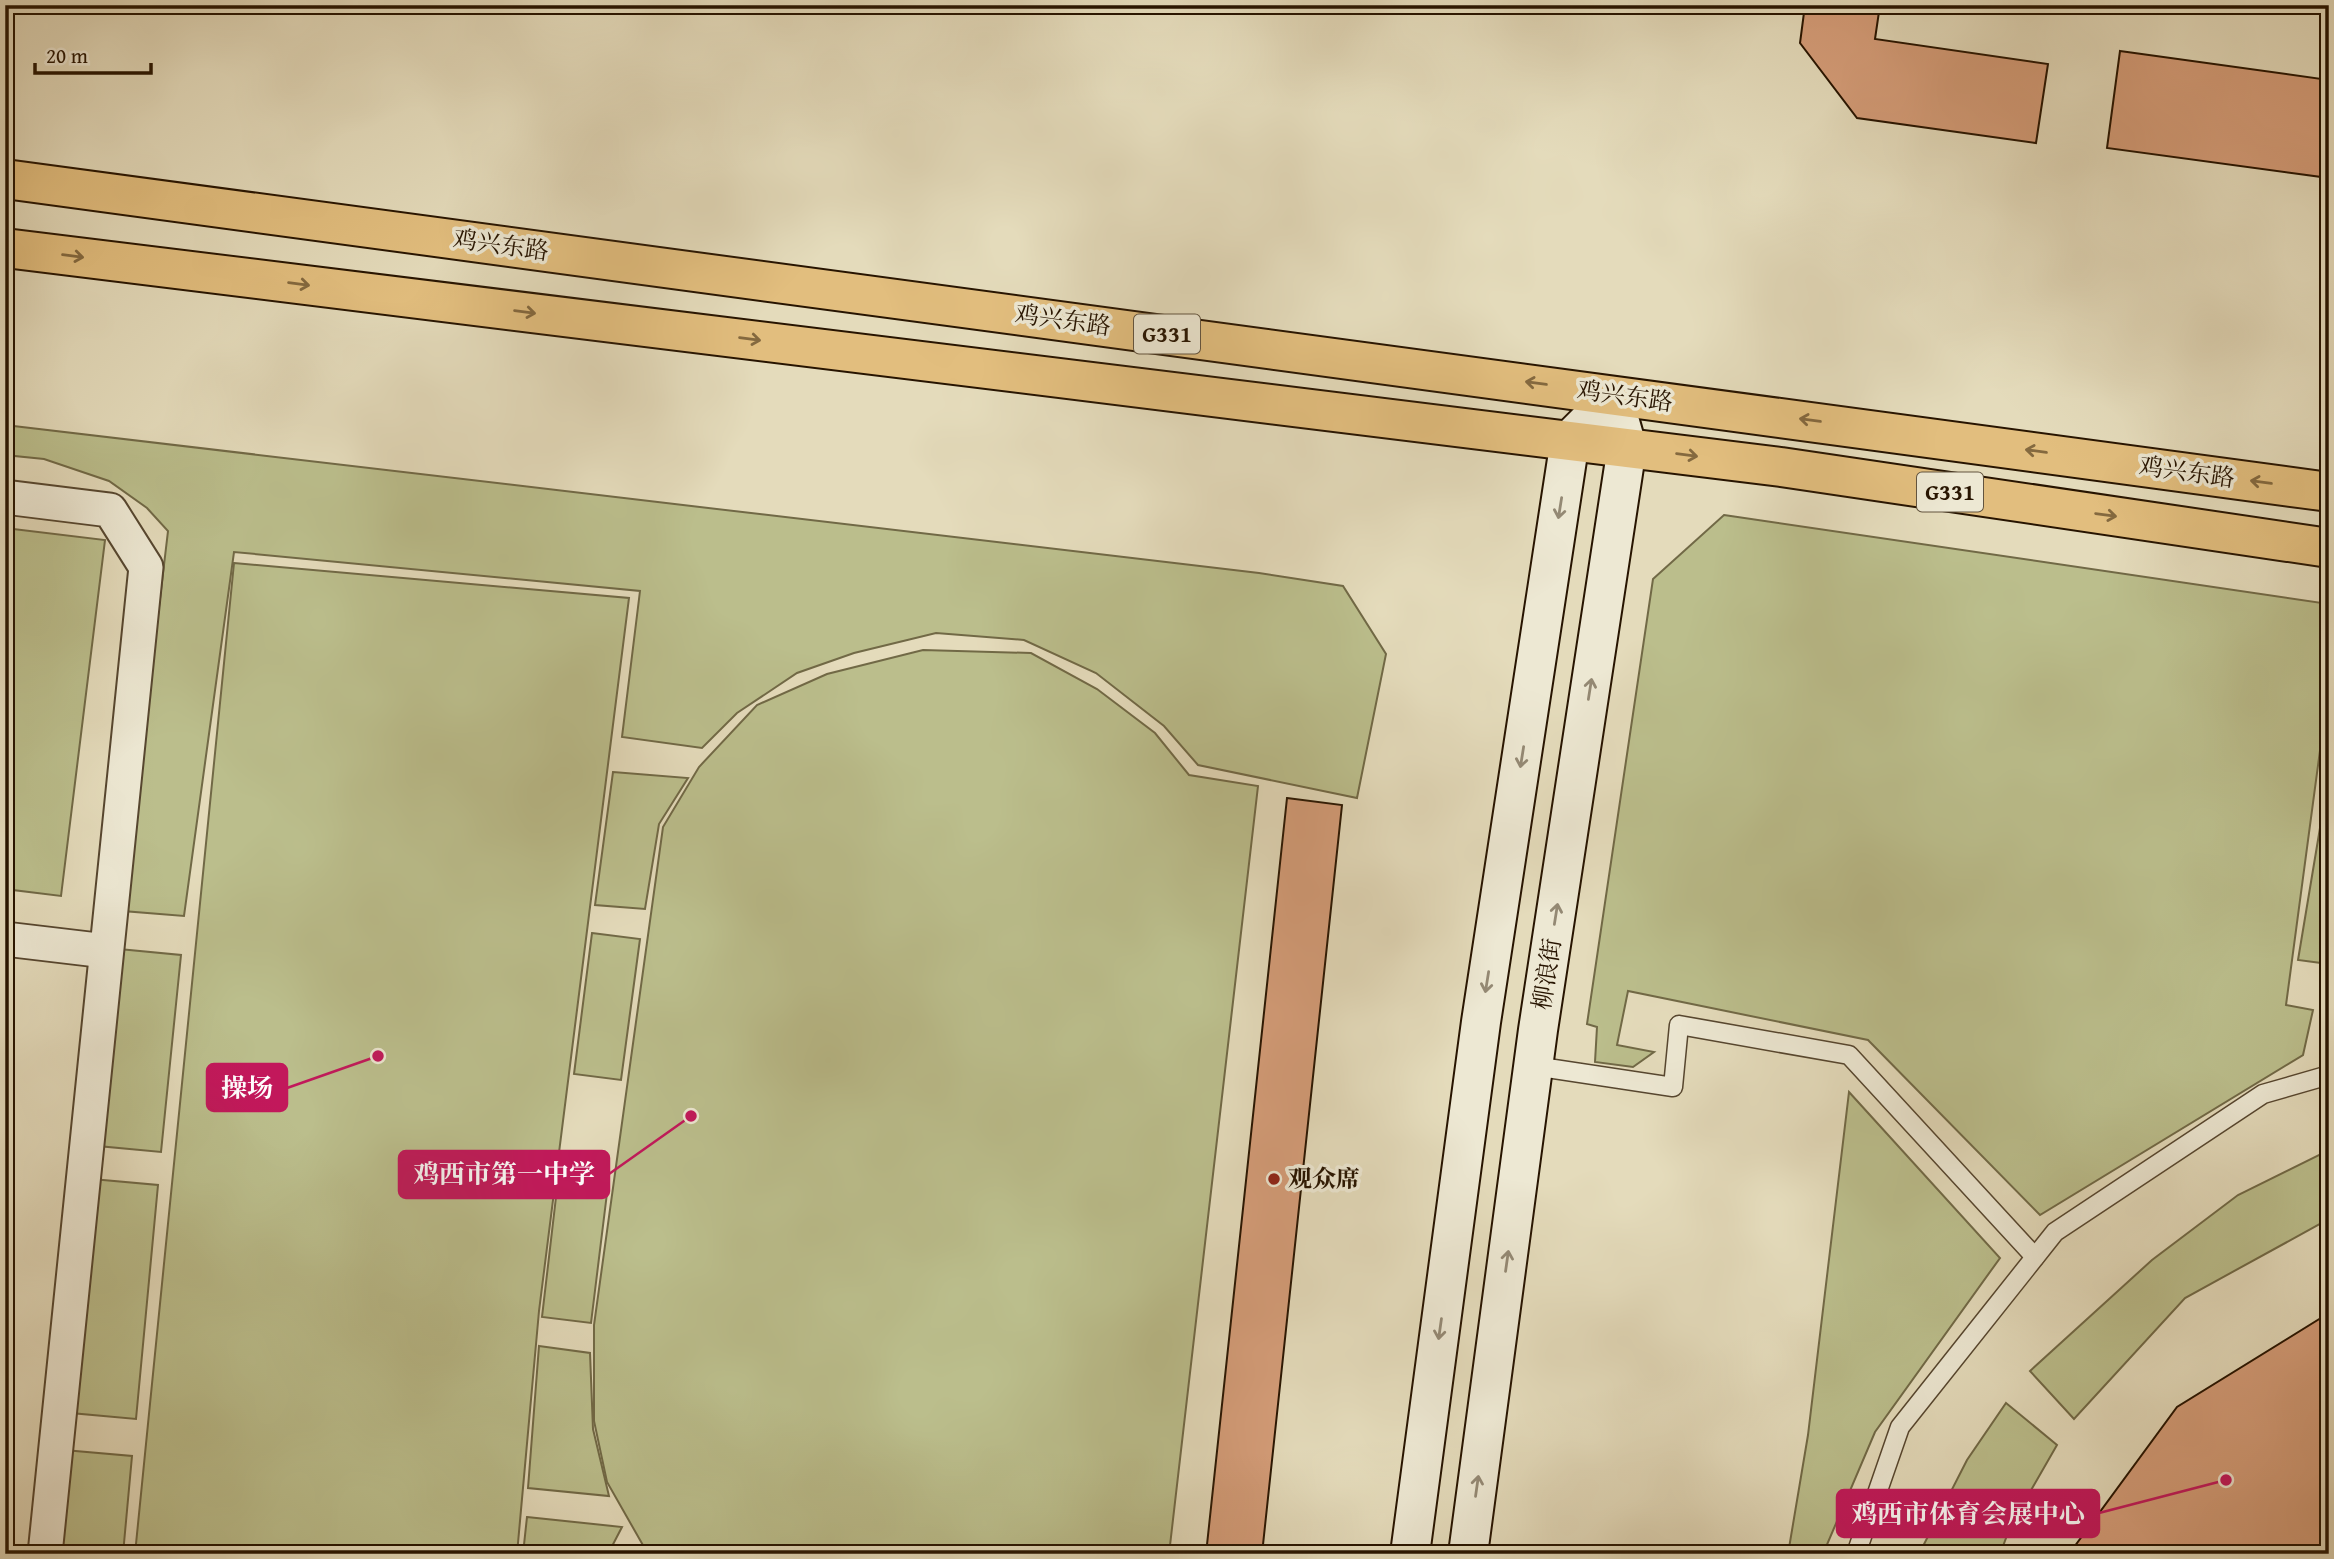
<svg xmlns="http://www.w3.org/2000/svg" width="2334" height="1559" viewBox="0 0 2334 1559" font-family="'Gentium Book Plus','Noto Serif SC',serif">
	<rect width="100%" height="100%" fill="#e4dbbb"/>
	<filter id="stains"><feTurbulence type="fractalNoise" baseFrequency=".00286" numOctaves="4"/><feColorMatrix values="0 0 0 0 .2 0 0 0 0 .09 0 0 0 0 .02 0 0 0 .5 -.17"/></filter>
	<radialGradient id="worn" r=".72"><stop offset=".6" stop-color="#630" stop-opacity="0"/><stop offset="1" stop-color="#630" stop-opacity=".3"/></radialGradient>
	<g fill="#bbbe8c" stroke="#716946" stroke-width="2">
		<polygon points="5,425 1259,573 1343,586 1386,654 1357,798 1198,765 1164,726 1096,673 1024,640 936,633 854,653 797,673 737,713 702,748 622,737 640,591 234,552 184,916 123,911 168,531 147,508 109,481 44,459 5,455"/>
		<polygon points="1724,515 2329,604 2329,744 2321,743 2286,1005 2313,1010 2303,1055 2040,1215 1868,1040 1628,991 1617,1045 1654,1052 1633,1067 1595,1062 1597,1027 1587,1024 1653,579"/>
		<polygon points="5,528 105,540 61,896 5,889"/>
		<polygon points="234,563 629,598 539,1311 517,1554 135,1554"/>
		<polygon points="923,650 1031,653 1097,689 1155,733 1189,775 1258,786 1169,1554 648,1554 607,1482 594,1421 594,1325 663,827 699,767 757,705 827,674"/>
		<polygon points="613,772 688,778 659,824 645,909 595,905"/>
		<polygon points="2329,774 2329,964 2298,960"/>
		<polygon points="592,933 640,939 621,1080 574,1074"/>
		<polygon points="119,949 181,955 161,1152 98,1146"/>
		<polygon points="1849,1092 2000,1258 1875,1432 1823,1554 1788,1554 1808,1435"/>
		<polygon points="2329,1150 2329,1219 2185,1298 2074,1419 2030,1371 2152,1260 2238,1195"/>
		<polygon points="92,1179 158,1185 136,1419 71,1413"/>
		<polygon points="558,1180 608,1185 591,1323 542,1317"/>
		<polygon points="539,1346 590,1353 593,1429 609,1496 528,1488"/>
		<polygon points="2006,1403 2057,1445 2011,1525 2000,1554 1919,1554 1967,1460"/>
		<polygon points="64,1450 132,1456 123,1554 55,1554"/>
		<polygon points="527,1517 622,1527 608,1554 523,1554"/>
	</g>
	<g fill="#d59d79" stroke="#271400" stroke-width="2">
		<polygon points="1805,5 1880,5 1875,39 2048,64 2036,143 1857,118 1800,43"/>
		<polygon points="2120,51 2329,80 2329,178 2107,148"/>
		<polygon points="1287,798 1342,805 1262,1554 1206,1554"/>
		<polygon points="2329,1313 2329,1554 2069,1554 2177,1407"/>
	</g>
	<g fill="none" stroke-linecap="round" stroke-linejoin="round">
		<defs>
			<g id="service">
				<polyline points="1534,1066 1673,1087 1679,1025 1849,1055 2035,1257"/>
				<polyline points="1856,1554 1900,1427 2055,1232 2263,1094 2329,1075"/>
			</g>
			<g id="minor">
				<polyline points="5,497 110,510 146,567 45,1554"/>
				<polyline points="5,939 106,951"/>
			</g>
			<g id="secondary">
				<polyline points="1410,1554 1481,1022 1570,440 1613,397"/>
				<polyline points="1468,1554 1538,1030 1627,447 1613,397"/>
			</g>
			<g id="trunk">
				<polyline points="5,179 2329,492"/>
				<polyline points="5,248 1781,467 2329,548"/>
			</g>
		</defs>
		<use href="#service" stroke="#56462f" stroke-width="21"/>
		<use href="#minor" stroke="#56462f" stroke-width="37"/>
		<use href="#secondary" stroke="#271400" stroke-width="42"/>
		<use href="#trunk" stroke="#271400" stroke-width="42"/>
		<use href="#service" stroke="#ede8d3" stroke-width="18"/>
		<use href="#minor" stroke="#ede8d3" stroke-width="33"/>
		<use href="#secondary" stroke="#ede8d3" stroke-width="38"/>
		<use href="#trunk" stroke="#e2be7e" stroke-width="38"/>
	</g>
	<defs><path id="oneway-shaft" d="M-6 0H5M1.5-3L5.5 0L1.5 3" fill="none" stroke-width="1.6" stroke-linecap="round" stroke-linejoin="round" transform="scale(1.75)"/></defs>
	<g stroke="#84693f">
		<use href="#oneway-shaft" transform="translate(73 256) rotate(7)"/>
		<use href="#oneway-shaft" transform="translate(299 284) rotate(7)"/>
		<use href="#oneway-shaft" transform="translate(525 312) rotate(7)"/>
		<use href="#oneway-shaft" transform="translate(750 339) rotate(7)"/>
		<use href="#oneway-shaft" transform="translate(1536 383) rotate(-172)"/>
		<use href="#oneway-shaft" transform="translate(1810 420) rotate(-172)"/>
		<use href="#oneway-shaft" transform="translate(2036 451) rotate(-172)"/>
		<use href="#oneway-shaft" transform="translate(1687 455) rotate(7)"/>
		<use href="#oneway-shaft" transform="translate(2261 482) rotate(-172)"/>
		<use href="#oneway-shaft" transform="translate(2106 515) rotate(8)"/>
	</g>
	<g stroke="#948974">
		<use href="#oneway-shaft" transform="translate(1560 508) rotate(99)"/>
		<use href="#oneway-shaft" transform="translate(1590 689) rotate(-81)"/>
		<use href="#oneway-shaft" transform="translate(1522 757) rotate(99)"/>
		<use href="#oneway-shaft" transform="translate(1556 914) rotate(-81)"/>
		<use href="#oneway-shaft" transform="translate(1487 982) rotate(99)"/>
		<use href="#oneway-shaft" transform="translate(1507 1261) rotate(-82)"/>
		<use href="#oneway-shaft" transform="translate(1440 1329) rotate(98)"/>
		<use href="#oneway-shaft" transform="translate(1477 1486) rotate(-82)"/>
	</g>
	<circle fill="#8f2418" stroke="#ede8d3" stroke-width="2.5" cx="1274" cy="1179" r="7"/>
	<g text-anchor="middle" stroke-width="7" stroke-linejoin="round" paint-order="stroke">
		<g fill="#ede8d3" stroke="#62543f" stroke-width="2">
			<rect x="1134" y="314.5" width="66" height="39" rx="5"/>
			<rect x="1917" y="472.5" width="66" height="39" rx="5"/>
		</g>
		<g font-size="23" font-weight="bold" fill="#271400">
			<text x="1167" y="342">G331</text>
			<text x="1950" y="500">G331</text>
		</g>
		<g font-size="24" fill="#271400" stroke="#ede8d3">
			<text transform="translate(501 245) rotate(8)" y="8">鸡兴东路</text>
			<text transform="translate(1063 320) rotate(8)" y="8">鸡兴东路</text>
			<text transform="translate(1625 396) rotate(8)" y="8">鸡兴东路</text>
			<text transform="translate(2187 472) rotate(8)" y="8">鸡兴东路</text>
			<text transform="translate(1547 974) rotate(-81)" y="8">柳浪街</text>
		</g>
		<g font-size="24" font-weight="bold" fill="#271400" stroke="#ede8d3" text-anchor="start">
			<text x="1288" y="1187">观众席</text>
		</g>
	</g>
	<path fill="none" stroke="#c2185b" stroke-width="2.5" d="M378 1056L287 1088M691 1116L609 1174M2226 1480L2099 1513"/>
	<g fill="#c2185b" stroke="#ede8d3" stroke-width="2.5">
		<circle cx="378" cy="1056" r="7"/>
		<circle cx="691" cy="1116" r="7"/>
		<circle cx="2226" cy="1480" r="7"/>
	</g>
	<g fill="#c2185b" stroke="#c2185b" stroke-width="2.5">
		<rect x="207" y="1064" width="80" height="47" rx="7"/>
		<rect x="399" y="1151" width="210" height="47" rx="7"/>
		<rect x="1837" y="1490" width="262" height="47" rx="7"/>
	</g>
	<g font-size="26" text-anchor="middle" font-weight="bold" fill="#fff">
		<text x="247" y="1097">操场</text>
		<text x="504" y="1183">鸡西市第一中学</text>
		<text x="1968" y="1523">鸡西市体育会展中心</text>
	</g>
	<rect width="2334" height="1559" fill="none" stroke="#e4dbbb" stroke-width="28"/>
	<rect x="7" y="7" width="2320" height="1545" fill="none" stroke="#271400" stroke-width="3.5"/>
	<rect x="14" y="14" width="2306" height="1531" fill="none" stroke="#271400" stroke-width="2"/>
	<path d="M35 63v10h116v-10" fill="none" stroke="#271400" stroke-width="3.5"/>
	<text x="46" y="63" font-size="21" fill="#271400" stroke="#ede8d3" stroke-width="5" paint-order="stroke">20 m</text>
	<rect width="100%" height="100%" filter="url(#stains)"/>
	<rect width="100%" height="100%" fill="url(#worn)"/>
</svg>
